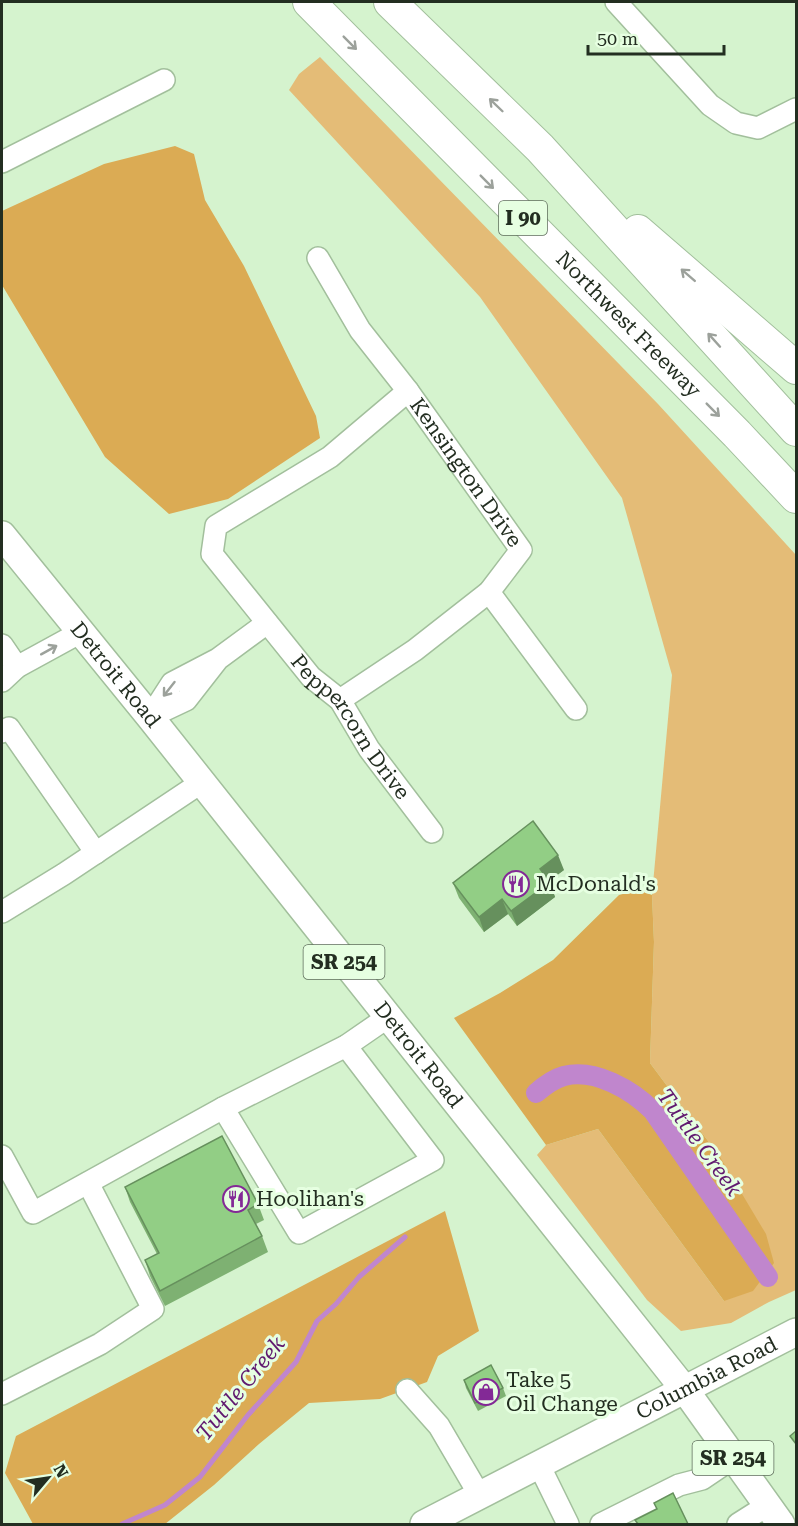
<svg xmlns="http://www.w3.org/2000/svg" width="798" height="1526" viewBox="0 0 798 1526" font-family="'Roboto Serif',serif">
	<rect width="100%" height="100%" fill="#d5f3ce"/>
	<polygon fill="#e4bc77" points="320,57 658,404 796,555 796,1290 769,1302 731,1323 681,1331 647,1300 537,1155 546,1145 598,1129 724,1301 720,1157 650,1063 654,942 652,895 672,675 622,498 480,297 289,90 299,74"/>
	<g fill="#dbab54">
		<polygon points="175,146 194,154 205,200 244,266 316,416 320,438 228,499 169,514 105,457 2,285 2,211 104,164"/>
		<polygon points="638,890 652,895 654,942 650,1063 720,1157 766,1234 774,1263 753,1291 724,1301 598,1129 546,1145 454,1018 500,993 553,960 619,895"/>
		<polygon points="445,1211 479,1331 438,1356 427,1382 380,1399 309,1403 259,1444 214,1485 165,1524 33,1524 5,1473 16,1436"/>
	</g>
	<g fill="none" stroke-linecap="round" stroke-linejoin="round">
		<polyline stroke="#c086cd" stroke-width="5" points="122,1524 165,1505 200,1477 248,1415 296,1362 317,1321 336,1304 359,1277 405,1237"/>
		<path stroke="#c086cd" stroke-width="20" d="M536 1093C544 1086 553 1079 564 1076 595 1068 632 1090 653 1111L768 1277"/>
		<defs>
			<g id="minor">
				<polyline points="616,2 710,105 736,123 758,128 796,109"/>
				<polyline points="2,162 164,80"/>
				<path id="s1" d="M318 258 360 330 408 391 521 550 489 592 415 650 340 700"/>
				<path id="s2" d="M408 391 330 457 216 526 212 554 311 677 340 700 369 749 432 832"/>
				<polyline points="489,592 576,709"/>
				<polyline points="2,645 17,667"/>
				<polyline points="218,659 186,700 150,717 172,683 218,659 267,623"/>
				<polyline points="2,681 17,667 81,632"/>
				<polyline points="2,732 9,728 96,853"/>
				<polyline points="2,912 64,874 202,782"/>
				<polyline points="223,1108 299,1233 433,1160 346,1046"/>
				<polyline points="2,1156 33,1213 223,1108 346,1046 388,1017"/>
				<polyline points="407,1390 439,1426 480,1496"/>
				<polyline points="2,1394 100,1344 153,1309 88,1183"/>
				<polyline points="539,1465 568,1524"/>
				<polyline points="601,1524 679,1485 702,1479 733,1458"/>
				<polyline points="738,1524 768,1505"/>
			</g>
			<g id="major">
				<path id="s3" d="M2 535 150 717 685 1390 781 1524"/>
				<path id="s4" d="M424 1524 796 1332"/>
			</g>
			<g id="highway">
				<path id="s5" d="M309 2 737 434 796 497"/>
				<polyline points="390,2 540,148 796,430"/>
				<polyline points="638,231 796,368"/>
			</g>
		</defs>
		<use href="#minor" stroke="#a2bf9c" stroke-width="24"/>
		<use href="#major" stroke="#a2bf9c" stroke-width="30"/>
		<use href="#highway" stroke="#a2bf9c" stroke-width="34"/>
		<use href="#minor" stroke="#fff" stroke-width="21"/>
		<use href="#major" stroke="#fff" stroke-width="27"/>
		<use href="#highway" stroke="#fff" stroke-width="32"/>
	</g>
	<g fill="#7eb172">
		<polygon points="564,870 549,881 555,897 517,926 508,914 484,932 459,898 453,883"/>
		<polygon points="125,1187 258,1204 264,1220 256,1224 262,1236 268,1252 165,1306 150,1276 145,1260 157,1254 130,1202"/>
		<polygon points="464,1380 503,1388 506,1396 478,1411 466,1388"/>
	</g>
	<g fill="#66905d">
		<polygon points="558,855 564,870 545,884 540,869"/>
		<polygon points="550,882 555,897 517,926 511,911"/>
		<polygon points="502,899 508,914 484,932 479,917"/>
	</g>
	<g fill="#92ce85" stroke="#66905d" stroke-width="1.5">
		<polygon points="533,821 558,855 540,869 550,882 511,911 502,899 479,917 453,883"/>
		<polygon points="222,1136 258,1204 248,1210 262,1236 160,1291 145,1260 159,1253 125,1187"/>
		<polygon points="491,1365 503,1388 475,1403 464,1380"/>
		<polygon points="796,1431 796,1444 790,1436"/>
		<polygon points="673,1493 688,1524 638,1524 635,1520 657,1509 654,1503"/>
	</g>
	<defs><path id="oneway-shaft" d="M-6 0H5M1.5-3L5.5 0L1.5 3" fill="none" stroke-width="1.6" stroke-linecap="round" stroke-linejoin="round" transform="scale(1.5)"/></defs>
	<g stroke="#9ca19b">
		<use href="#oneway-shaft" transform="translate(350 43) rotate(45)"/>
		<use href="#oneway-shaft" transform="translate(496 105) rotate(-136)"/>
		<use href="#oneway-shaft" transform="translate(487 182) rotate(45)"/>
		<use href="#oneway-shaft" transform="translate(688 275) rotate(-139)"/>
		<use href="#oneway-shaft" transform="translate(714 340) rotate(-132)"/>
		<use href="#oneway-shaft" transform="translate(713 410) rotate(45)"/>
		<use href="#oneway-shaft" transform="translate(49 650) rotate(-29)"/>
		<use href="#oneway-shaft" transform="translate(169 689) rotate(128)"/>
	</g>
	<defs>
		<symbol id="restaurant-ring" viewBox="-11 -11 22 22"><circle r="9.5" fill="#e6ffe1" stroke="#832996" stroke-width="1.5"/><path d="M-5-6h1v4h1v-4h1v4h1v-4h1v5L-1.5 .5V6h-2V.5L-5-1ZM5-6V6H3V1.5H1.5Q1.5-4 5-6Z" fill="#832996"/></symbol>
		<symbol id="shop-ring" viewBox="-11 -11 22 22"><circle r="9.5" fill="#e6ffe1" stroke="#832996" stroke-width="1.5"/><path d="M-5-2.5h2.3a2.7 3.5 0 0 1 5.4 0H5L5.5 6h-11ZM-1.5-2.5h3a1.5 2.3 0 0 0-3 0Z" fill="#832996"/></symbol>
	</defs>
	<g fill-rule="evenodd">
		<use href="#restaurant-ring" x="501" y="869" width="30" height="30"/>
		<use href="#restaurant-ring" x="221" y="1184" width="30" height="30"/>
		<use href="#shop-ring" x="471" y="1377" width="30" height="30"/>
	</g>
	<g text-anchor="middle" stroke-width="6" stroke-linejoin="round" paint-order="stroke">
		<g fill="#e6ffe1" stroke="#5e6d5b" stroke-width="1.5">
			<rect x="499" y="201" width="48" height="34" rx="4.5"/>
			<rect x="303.5" y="945" width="81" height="34" rx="4.5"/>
			<rect x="692.5" y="1441" width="81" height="34" rx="4.5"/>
		</g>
		<g font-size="20" font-weight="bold" fill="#232e21">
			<text x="523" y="225">I 90</text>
			<text x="344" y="969">SR 254</text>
			<text x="733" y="1465">SR 254</text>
		</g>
		<g font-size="21" fill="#232e21" stroke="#e6ffe1">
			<text dy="7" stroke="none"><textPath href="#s5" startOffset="454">Northwest Freeway</textPath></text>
			<text dy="7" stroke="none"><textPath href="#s1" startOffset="261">Kensington Drive</textPath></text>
			<text dy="7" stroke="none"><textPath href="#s3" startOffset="180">Detroit Road</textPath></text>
			<text dy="7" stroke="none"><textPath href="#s2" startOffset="486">Peppercorn Drive</textPath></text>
			<text dy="7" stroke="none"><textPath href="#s3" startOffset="666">Detroit Road</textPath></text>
			<text dy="7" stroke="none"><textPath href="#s4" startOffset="318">Columbia Road</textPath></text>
		</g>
		<g font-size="21" fill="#232e21" stroke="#e6ffe1" text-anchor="start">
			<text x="536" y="891">McDonald's</text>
			<text x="256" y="1206">Hoolihan's</text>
			<text x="506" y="1387">Take 5<tspan x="506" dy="24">Oil Change</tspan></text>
		</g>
		<g font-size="22" font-style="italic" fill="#60196f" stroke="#e6ffe1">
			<text transform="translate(700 1142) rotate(54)" y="8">Tuttle Creek</text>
			<text transform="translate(240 1388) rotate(-51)" y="8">Tuttle Creek</text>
		</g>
	</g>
	<rect width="798" height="1526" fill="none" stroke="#232e21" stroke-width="6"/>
	<g transform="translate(48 1478) rotate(61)" stroke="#e6ffe1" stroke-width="4.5" paint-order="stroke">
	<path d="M0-4.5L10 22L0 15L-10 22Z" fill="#232e21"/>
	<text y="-9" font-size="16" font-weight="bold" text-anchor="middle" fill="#232e21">N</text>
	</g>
	<path d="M588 45v9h136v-9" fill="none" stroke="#232e21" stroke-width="3"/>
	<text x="597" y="45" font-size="18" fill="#232e21" stroke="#e6ffe1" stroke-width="4.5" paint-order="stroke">50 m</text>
</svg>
